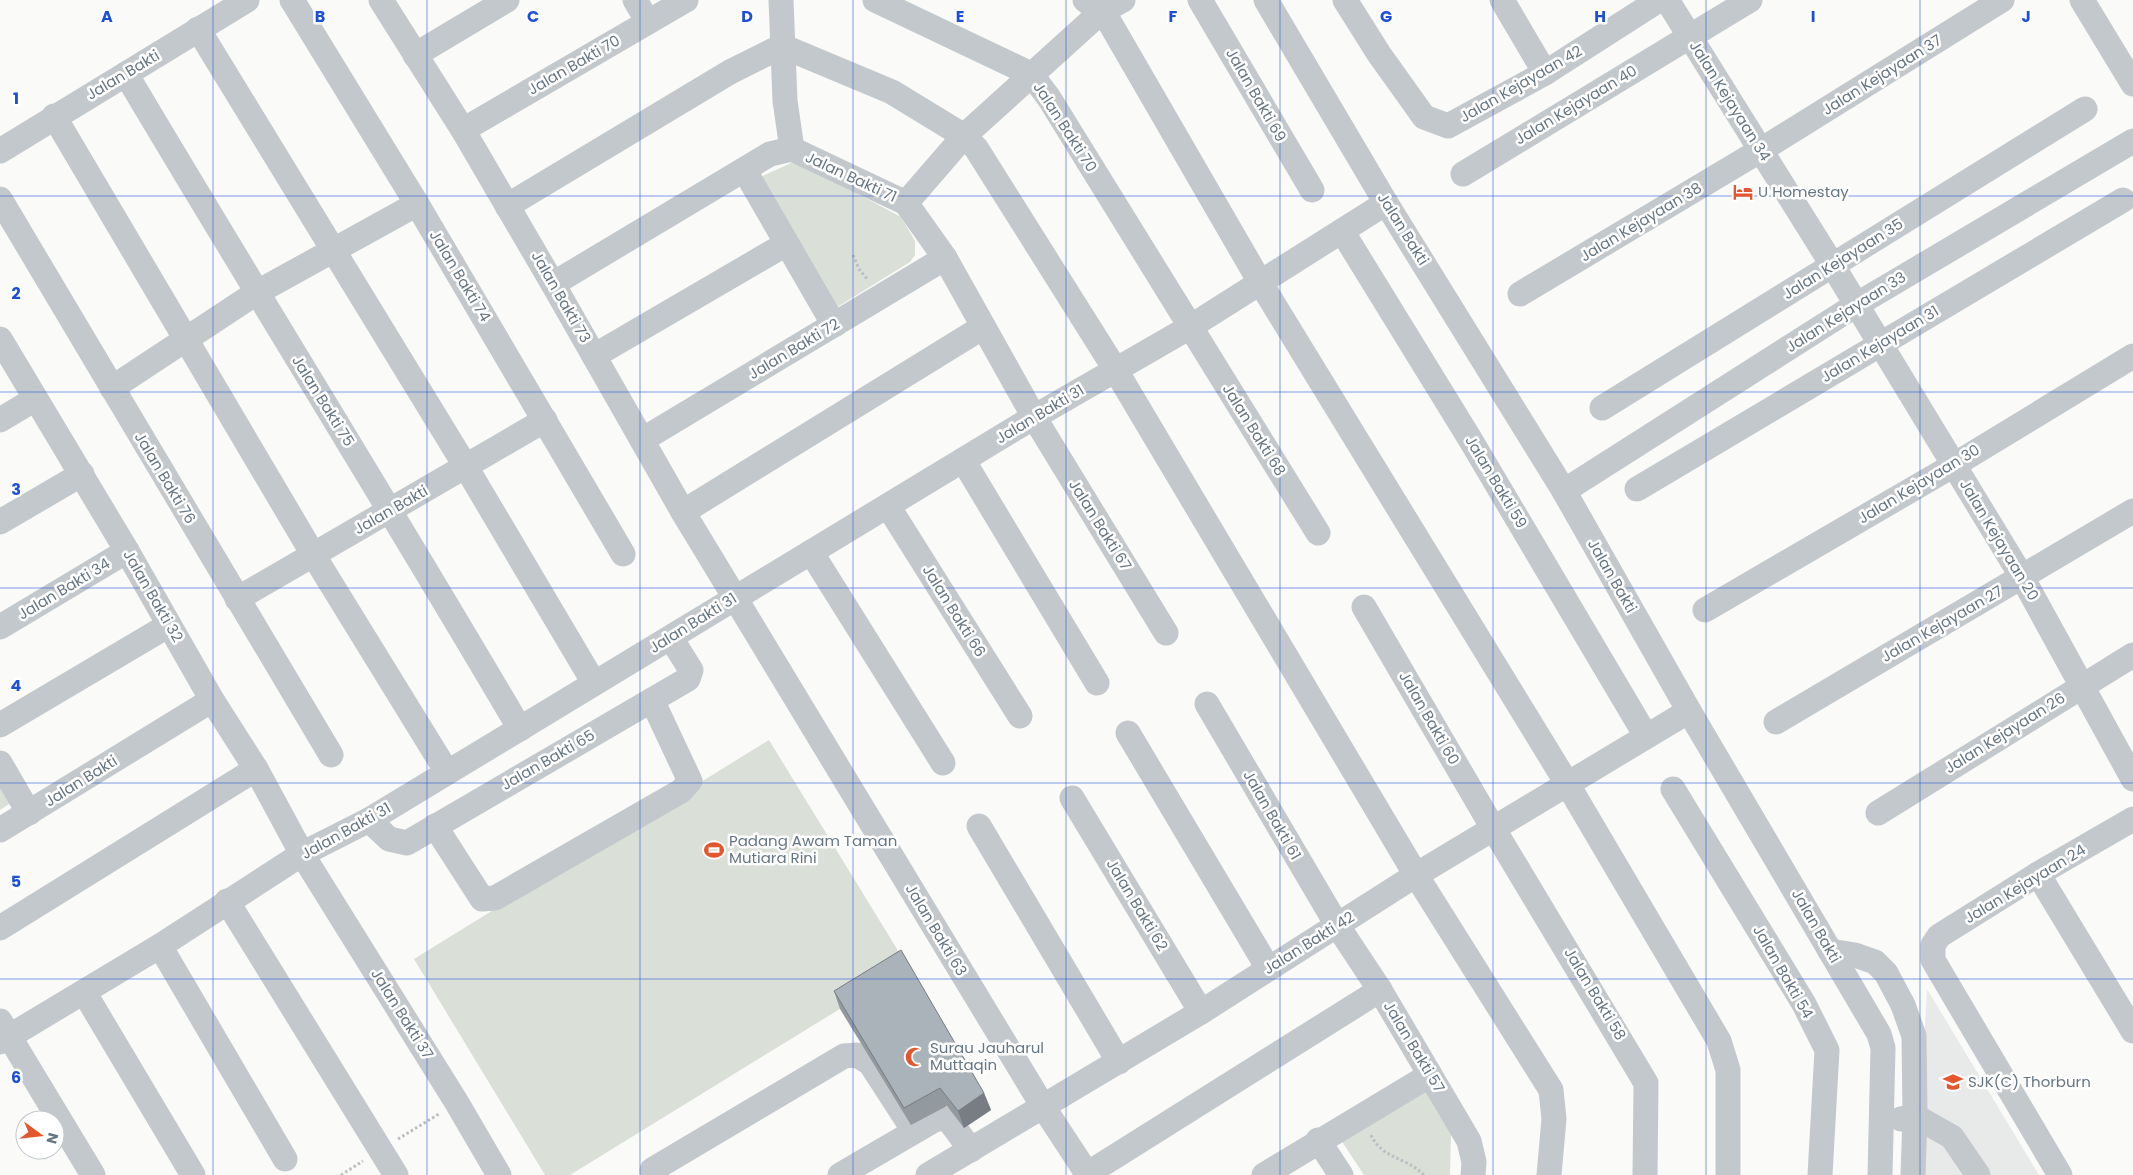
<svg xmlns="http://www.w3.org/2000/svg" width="2133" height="1175" viewBox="0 0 2133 1175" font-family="Poppins,sans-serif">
	<rect width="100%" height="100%" fill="#fafaf8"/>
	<polygon fill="#e8e9e9" points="1927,989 2039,1175 1917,1175"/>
	<g fill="#dadfd7">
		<polygon points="791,163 806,166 901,217 915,241 915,255 910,262 834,309 758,178"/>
		<polygon points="769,740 908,967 570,1175 545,1175 414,959"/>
		<polygon points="0,777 14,801 0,810"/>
		<polygon points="1426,1086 1451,1133 1450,1175 1364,1175 1339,1137"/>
	</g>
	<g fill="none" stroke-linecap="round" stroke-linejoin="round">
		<g stroke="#bbbfc2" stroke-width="3" stroke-dasharray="2.5 2.5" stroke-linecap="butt">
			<polyline points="853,255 859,269 868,280"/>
			<path d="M1371 1135C1382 1159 1406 1157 1424 1175"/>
			<polyline points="398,1139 439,1114"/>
			<polyline points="341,1175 363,1161"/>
		</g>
		<g stroke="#c3c8cc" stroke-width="25">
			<polyline points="292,0 417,204 623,554"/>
			<polyline points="381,0 463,130 553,284 683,512 1044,1108 1088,1175"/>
			<polyline points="635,0 648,22"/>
			<polyline points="781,0 785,101 792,149"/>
			<polyline points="875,0 1031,74 1049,98 1318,533"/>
			<polyline points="1085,0 1101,12 1110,23 1260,282 1568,785 1719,1041 1728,1070 1728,1175"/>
			<polyline points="1200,0 1312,190"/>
			<polyline points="1266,0 1386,203 1564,491 1689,711 1879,1034 1883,1048 1880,1175"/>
			<polyline points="1345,0 1379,54 1424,117 1448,126 1545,73 1659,0"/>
			<polyline points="1502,0 1545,73"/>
			<polyline points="1667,0 1833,266 2022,577 2133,779"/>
			<polyline points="2082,0 2133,84"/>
			<polyline points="198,29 466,467 594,683"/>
			<polyline points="415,55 507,0"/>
			<path d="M126 74C256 293 391 509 520 729"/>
			<polyline points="54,116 314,556 447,772"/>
			<polyline points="463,130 686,0"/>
			<polyline points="0,151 247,0"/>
			<polyline points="745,171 834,325"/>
			<polyline points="1463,174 1750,0"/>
			<polyline points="0,199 331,755"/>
			<polyline points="906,203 964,136 1101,12 1123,0"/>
			<polyline points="507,206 730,72 782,46 892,92 964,136 976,148 1115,369 1416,875 1551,1090 1554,1119 1549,1175"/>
			<polyline points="1342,231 1470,439 1646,736"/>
			<polyline points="553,284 770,154 792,149 906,203 945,258 1034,417 1166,633"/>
			<polyline points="1520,294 1761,150 2002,0"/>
			<polyline points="0,339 127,551 212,700 256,769 302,854 457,1103 499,1175"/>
			<polyline points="594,356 786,244"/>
			<polyline points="112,388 256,293 417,204"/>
			<polyline points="1602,408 2085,109"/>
			<polyline points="0,420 35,399"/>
			<polyline points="642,440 945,258"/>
			<polyline points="963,460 1097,683"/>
			<polyline points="1637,489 2123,200"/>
			<polyline points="1564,491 1856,305 2133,141"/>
			<polyline points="888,506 1020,716"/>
			<polyline points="683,512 983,327"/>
			<polyline points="0,522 82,474"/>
			<polyline points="811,552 943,763"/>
			<polyline points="237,599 545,420"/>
			<polyline points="1364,607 1493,828 1646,1083 1645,1175"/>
			<polyline points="1705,610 1954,465 2133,356"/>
			<polyline points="0,627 127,551"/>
			<polyline points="1207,704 1337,925 1380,990 1469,1141 1474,1162 1473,1175"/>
			<polyline points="1776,722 2133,511"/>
			<polyline points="0,725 169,625"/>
			<polyline points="1128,733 1268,968"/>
			<polyline points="0,763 29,813"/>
			<polyline points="1673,789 1804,1004 1827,1050 1820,1175"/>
			<polyline points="1072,798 1201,1012"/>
			<polyline points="1878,813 2133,655"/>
			<polyline points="369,820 389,839 407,843 688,679 691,670 671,638"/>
			<polyline points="435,826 482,899 495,898 681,791 690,781 652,700"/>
			<polyline points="979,826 1119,1062"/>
			<polyline points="0,830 212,700"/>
			<polyline points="2038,874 2133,1031"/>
			<polyline points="227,901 396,1175"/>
			<polyline points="0,928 256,769"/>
			<polyline points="160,946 285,1159"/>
			<polyline points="1830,951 1855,955 1875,962 1886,973 1903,1005 1914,1036 1915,1116 1913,1175"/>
			<polyline points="84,992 193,1175"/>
			<polyline points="0,1021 93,1175"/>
			<polyline points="0,1042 160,946 302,854 369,820 1034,417 1190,327 1386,203"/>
			<polyline points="1901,1119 1915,1116 1952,1137 1978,1175"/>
			<polyline points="1318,1140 1341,1175"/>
			<polyline points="1087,1174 1380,990"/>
			<polyline points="653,1175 652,1170 844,1056 857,1055 870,1063 914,1131"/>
			<polyline points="840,1175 936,1119 948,1119 971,1150"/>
			<polyline points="928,1175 1201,1012 1416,875 1689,711"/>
			<polyline points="1264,1175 1430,1075"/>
			<polyline points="2060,1175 1933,960 1933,945 1939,936 2038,874 2133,819"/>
		</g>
	</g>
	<polygon fill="#929a9f" points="834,991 984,1093 991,1110 964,1128 947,1106 911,1125 840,1009"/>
	<polygon fill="#777d82" points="984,1093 991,1110 964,1128 958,1111"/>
	<polygon fill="#aab3b9" stroke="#777d82" points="901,950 984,1093 958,1111 940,1088 904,1108 834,991"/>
	<path fill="none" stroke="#1d4ed8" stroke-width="1" stroke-opacity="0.55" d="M213 0V1175M427 0V1175M640 0V1175M853 0V1175M1066 0V1175M1280 0V1175M1493 0V1175M1706 0V1175M1920 0V1175M0 196H2133M0 392H2133M0 588H2133M0 783H2133M0 979H2133"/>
	<defs>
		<symbol id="hotel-bare" viewBox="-9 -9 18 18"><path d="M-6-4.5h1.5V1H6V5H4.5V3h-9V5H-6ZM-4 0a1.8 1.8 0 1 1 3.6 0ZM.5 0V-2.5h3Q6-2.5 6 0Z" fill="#e4572e" stroke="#fff" stroke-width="2.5" paint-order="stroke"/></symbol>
		<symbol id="stadium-bare" viewBox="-9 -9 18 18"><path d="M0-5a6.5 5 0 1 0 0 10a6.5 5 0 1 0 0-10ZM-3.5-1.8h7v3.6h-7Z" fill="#e4572e" stroke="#fff" stroke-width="2.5" paint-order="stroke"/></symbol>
		<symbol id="mosque-bare" viewBox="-9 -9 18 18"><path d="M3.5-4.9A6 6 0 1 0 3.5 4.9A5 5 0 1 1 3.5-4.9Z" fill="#e4572e" stroke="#fff" stroke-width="2.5" paint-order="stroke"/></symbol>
		<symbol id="school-bare" viewBox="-9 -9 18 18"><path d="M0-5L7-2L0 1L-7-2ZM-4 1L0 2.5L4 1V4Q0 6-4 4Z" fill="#e4572e" stroke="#fff" stroke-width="2.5" paint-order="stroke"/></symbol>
	</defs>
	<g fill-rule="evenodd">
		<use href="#hotel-bare" x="1729" y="178" width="28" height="28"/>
		<use href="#stadium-bare" x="700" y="836" width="28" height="28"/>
		<use href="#mosque-bare" x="901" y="1043" width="28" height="28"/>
		<use href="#school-bare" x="1939" y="1068" width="28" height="28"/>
	</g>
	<g text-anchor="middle" stroke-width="5" stroke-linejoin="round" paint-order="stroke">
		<g font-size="15" fill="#657683" stroke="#fff">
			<text transform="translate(574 65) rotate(-30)" y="5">Jalan Bakti 70</text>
			<text transform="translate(123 75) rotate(-31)" y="5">Jalan Bakti</text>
			<text transform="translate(1882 75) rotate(-32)" y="5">Jalan Kejayaan 37</text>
			<text transform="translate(1521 84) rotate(-30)" y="5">Jalan Kejayaan 42</text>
			<text transform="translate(1256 95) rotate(60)" y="5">Jalan Bakti 69</text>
			<text transform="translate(1730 101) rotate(58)" y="5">Jalan Kejayaan 34</text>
			<text transform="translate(1576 105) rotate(-31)" y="5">Jalan Kejayaan 40</text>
			<text transform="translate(1065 127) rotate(57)" y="5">Jalan Bakti 70</text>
			<text transform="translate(851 177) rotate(25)" y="5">Jalan Bakti 71</text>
			<text transform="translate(1641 222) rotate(-31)" y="5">Jalan Kejayaan 38</text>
			<text transform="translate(1403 229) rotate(58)" y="5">Jalan Bakti</text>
			<text transform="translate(1843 259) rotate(-32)" y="5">Jalan Kejayaan 35</text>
			<text transform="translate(460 276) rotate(59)" y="5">Jalan Bakti 74</text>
			<text transform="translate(561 297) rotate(60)" y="5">Jalan Bakti 73</text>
			<text transform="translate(1846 312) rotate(-32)" y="5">Jalan Kejayaan 33</text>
			<text transform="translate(1880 344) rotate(-31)" y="5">Jalan Kejayaan 31</text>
			<text transform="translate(794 349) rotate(-31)" y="5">Jalan Bakti 72</text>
			<text transform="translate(323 401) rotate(58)" y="5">Jalan Bakti 75</text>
			<text transform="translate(1040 414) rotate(-31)" y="5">Jalan Bakti 31</text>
			<text transform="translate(1254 430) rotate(58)" y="5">Jalan Bakti 68</text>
			<text transform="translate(165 478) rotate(59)" y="5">Jalan Bakti 76</text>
			<text transform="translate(1496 482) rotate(59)" y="5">Jalan Bakti 59</text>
			<text transform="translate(1919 484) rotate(-31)" y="5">Jalan Kejayaan 30</text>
			<text transform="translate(391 510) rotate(-30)" y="5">Jalan Bakti</text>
			<text transform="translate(1100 525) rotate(58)" y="5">Jalan Bakti 67</text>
			<text transform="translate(1999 540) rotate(59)" y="5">Jalan Kejayaan 20</text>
			<text transform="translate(1612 576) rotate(60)" y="5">Jalan Bakti</text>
			<text transform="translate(64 589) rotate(-31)" y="5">Jalan Bakti 34</text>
			<text transform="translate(153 596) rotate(60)" y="5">Jalan Bakti 32</text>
			<text transform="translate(954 611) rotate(58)" y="5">Jalan Bakti 66</text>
			<text transform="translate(693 623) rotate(-32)" y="5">Jalan Bakti 31</text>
			<text transform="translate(1942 624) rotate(-30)" y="5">Jalan Kejayaan 27</text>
			<text transform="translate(1429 718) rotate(60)" y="5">Jalan Bakti 60</text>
			<text transform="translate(2005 733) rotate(-32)" y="5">Jalan Kejayaan 26</text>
			<text transform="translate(548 760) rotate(-30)" y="5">Jalan Bakti 65</text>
			<text transform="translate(81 781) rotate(-32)" y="5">Jalan Bakti</text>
			<text transform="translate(1272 815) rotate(60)" y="5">Jalan Bakti 61</text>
			<text transform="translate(346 831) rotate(-29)" y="5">Jalan Bakti 31</text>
			<text transform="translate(2025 884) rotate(-31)" y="5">Jalan Kejayaan 24</text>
			<text transform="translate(1137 905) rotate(59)" y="5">Jalan Bakti 62</text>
			<text transform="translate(1816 926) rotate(60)" y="5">Jalan Bakti</text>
			<text transform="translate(936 930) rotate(59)" y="5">Jalan Bakti 63</text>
			<text transform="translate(1309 943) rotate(-32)" y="5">Jalan Bakti 42</text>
			<text transform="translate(1783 972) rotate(60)" y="5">Jalan Bakti 54</text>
			<text transform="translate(1595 994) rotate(59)" y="5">Jalan Bakti 58</text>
			<text transform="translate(402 1014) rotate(58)" y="5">Jalan Bakti 37</text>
			<text transform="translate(1414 1047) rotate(59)" y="5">Jalan Bakti 57</text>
		</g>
		<g font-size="15" fill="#657683" stroke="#fff" text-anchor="start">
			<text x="1758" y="197">U Homestay</text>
			<text x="729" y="846">Padang Awam Taman<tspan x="729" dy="17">Mutiara Rini</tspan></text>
			<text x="930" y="1053">Surau Jauharul<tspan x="930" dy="17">Muttaqin</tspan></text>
			<text x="1968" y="1087">SJK(C) Thorburn</text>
		</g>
	</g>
	<g font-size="16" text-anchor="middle" font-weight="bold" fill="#1d4ed8" stroke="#fff" stroke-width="5" stroke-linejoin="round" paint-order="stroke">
		<text x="107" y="22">A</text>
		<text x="320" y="22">B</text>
		<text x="533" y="22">C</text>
		<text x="747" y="22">D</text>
		<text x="960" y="22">E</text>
		<text x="1173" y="22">F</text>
		<text x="1386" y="22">G</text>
		<text x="1600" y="22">H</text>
		<text x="1813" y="22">I</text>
		<text x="2026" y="22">J</text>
		<text x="16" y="104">1</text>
		<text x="16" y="299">2</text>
		<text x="16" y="495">3</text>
		<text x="16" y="691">4</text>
		<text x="16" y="887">5</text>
		<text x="16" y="1083">6</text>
	</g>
	<g transform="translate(40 1135) rotate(105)"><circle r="24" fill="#ffffff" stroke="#c1c8cd"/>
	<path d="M0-4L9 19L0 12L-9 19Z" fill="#e4572e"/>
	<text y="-8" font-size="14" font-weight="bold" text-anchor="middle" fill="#657683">N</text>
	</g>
</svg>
